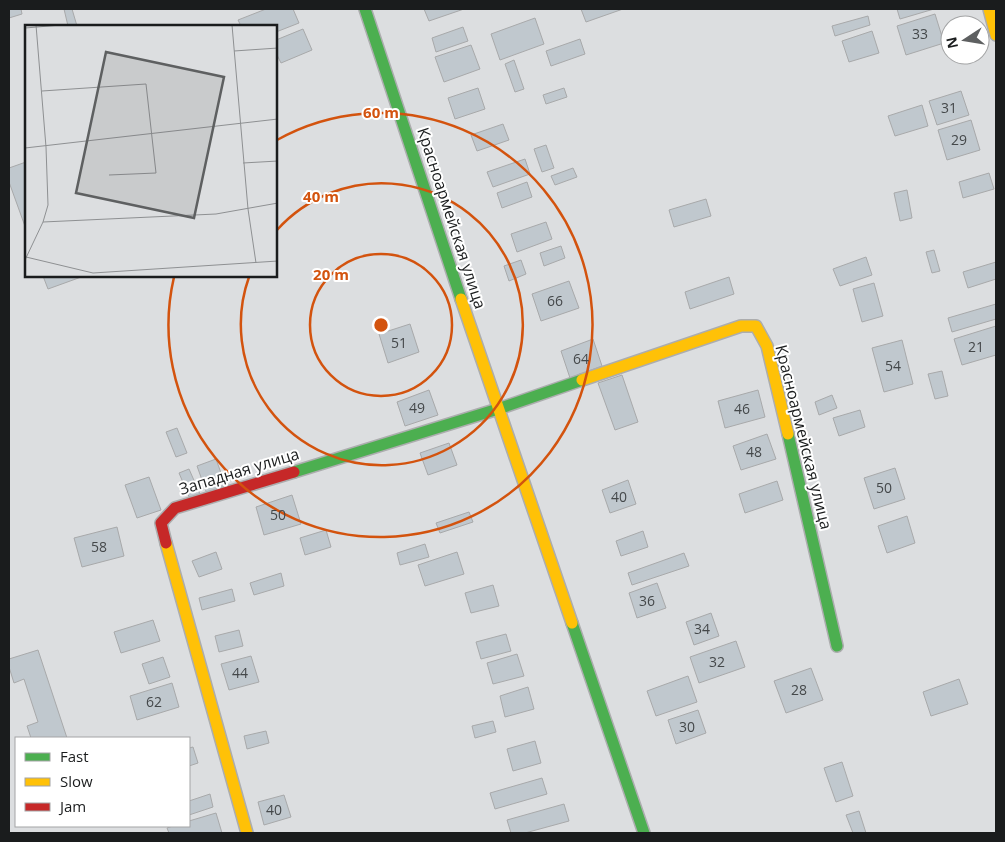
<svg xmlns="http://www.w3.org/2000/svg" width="1005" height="842" viewBox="0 0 1005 842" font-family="'Open Sans',sans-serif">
	<rect width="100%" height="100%" fill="#dcdee0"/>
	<g fill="#c0c8ce" stroke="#a8a9aa">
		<polygon points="9,9 21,9 22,14 9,18"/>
		<polygon points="64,9 72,9 77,26 68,26"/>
		<polygon points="266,9 293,9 299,23 276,32 276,26 241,26 238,20"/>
		<polygon points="424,9 464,9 429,21"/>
		<polygon points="581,9 623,9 586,22"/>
		<polygon points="897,9 934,9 900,19"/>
		<polygon points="935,14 944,43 906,55 897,26"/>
		<polygon points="868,16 870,25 835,36 832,26"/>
		<polygon points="535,18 544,44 500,60 491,34"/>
		<polygon points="463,27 468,41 436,52 432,38"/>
		<polygon points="303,29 312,50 281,63 276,53 276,40"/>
		<polygon points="872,31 879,53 849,62 842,41"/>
		<polygon points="580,39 585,54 551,66 546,51"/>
		<polygon points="471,45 480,69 444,82 435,57"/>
		<polygon points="514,60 524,89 515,92 505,64"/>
		<polygon points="478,88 485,109 455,119 448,98"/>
		<polygon points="564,88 567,97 546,104 543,95"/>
		<polygon points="961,91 969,115 937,125 929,101"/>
		<polygon points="922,105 928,126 895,136 888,116"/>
		<polygon points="971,120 980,150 947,160 938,130"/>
		<polygon points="503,124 509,140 477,151 471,135"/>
		<polygon points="546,145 554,168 542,172 534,149"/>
		<polygon points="525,159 530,174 493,187 487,172"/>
		<polygon points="26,162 26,229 9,182 9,168"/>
		<polygon points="573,168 577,177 555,185 551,176"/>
		<polygon points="989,173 994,189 963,198 959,182"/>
		<polygon points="527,182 532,197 502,208 497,193"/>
		<polygon points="907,190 912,218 900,221 894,193"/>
		<polygon points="706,199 711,216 674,227 669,210"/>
		<polygon points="546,222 552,239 517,252 511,234"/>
		<polygon points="561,246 565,258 544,266 540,253"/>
		<polygon points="934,250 940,271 932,273 926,252"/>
		<polygon points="866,257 872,275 840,286 833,269"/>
		<polygon points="521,260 526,274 509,281 504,266"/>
		<polygon points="996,262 996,279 968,288 963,272"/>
		<polygon points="43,276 84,276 48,289"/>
		<polygon points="729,277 734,294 690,309 685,292"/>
		<polygon points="569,281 579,308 541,321 532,294"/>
		<polygon points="874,283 883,316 862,322 853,289"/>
		<polygon points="996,304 996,319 952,332 948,318"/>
		<polygon points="410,324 419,352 388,363 379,334"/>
		<polygon points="996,326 996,355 962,365 954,339"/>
		<polygon points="593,339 602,366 570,378 561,351"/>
		<polygon points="902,340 913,384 884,392 872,348"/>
		<polygon points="942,371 948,396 935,399 928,374"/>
		<polygon points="622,375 638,422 615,430 598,383"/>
		<polygon points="429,390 438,415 405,426 397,402"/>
		<polygon points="758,390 765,417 725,428 718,401"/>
		<polygon points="832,395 837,408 819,415 815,402"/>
		<polygon points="860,410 865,427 839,436 833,418"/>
		<polygon points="177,428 187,453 176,457 166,432"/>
		<polygon points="767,434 776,459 741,470 733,446"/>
		<polygon points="449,443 457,465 428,475 420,453"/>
		<polygon points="216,459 226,487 207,494 197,466"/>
		<polygon points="895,468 905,499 874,509 864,478"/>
		<polygon points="189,469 200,494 190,499 179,473"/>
		<polygon points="149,477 161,510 137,518 125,485"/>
		<polygon points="628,480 636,504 610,513 602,490"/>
		<polygon points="777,481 783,500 745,513 739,494"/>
		<polygon points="292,495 301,524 264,535 256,507"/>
		<polygon points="469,512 473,522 440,533 436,523"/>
		<polygon points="907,516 915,543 887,553 878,526"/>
		<polygon points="117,527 124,556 82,567 74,538"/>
		<polygon points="326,530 331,547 305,555 300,538"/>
		<polygon points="643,531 648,547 621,556 616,541"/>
		<polygon points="425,544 429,557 400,565 397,553"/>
		<polygon points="216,552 222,569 199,577 192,561"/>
		<polygon points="457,552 464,574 425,586 418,565"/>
		<polygon points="684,553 689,566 632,585 628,573"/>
		<polygon points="281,573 284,586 254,595 250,583"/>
		<polygon points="657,583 666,608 637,618 629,593"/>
		<polygon points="493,585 499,606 471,613 465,593"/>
		<polygon points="232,589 235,601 202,610 199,598"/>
		<polygon points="711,613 719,636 694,645 686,622"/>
		<polygon points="153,620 160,641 121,653 114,632"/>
		<polygon points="239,630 243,646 219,652 215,636"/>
		<polygon points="506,634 511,651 481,659 476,642"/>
		<polygon points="736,641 745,667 699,683 690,657"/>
		<polygon points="38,650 67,738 31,738 27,726 38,722 24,679 14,683 9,667 9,659"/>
		<polygon points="517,654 524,676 493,684 487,663"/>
		<polygon points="251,656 259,682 229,690 221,664"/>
		<polygon points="163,657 170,677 149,684 142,664"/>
		<polygon points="811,668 823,700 786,713 774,681"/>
		<polygon points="688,676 697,702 656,716 647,691"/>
		<polygon points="959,679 968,704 931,716 923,692"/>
		<polygon points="172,683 179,707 137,720 130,696"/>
		<polygon points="528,687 534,709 505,717 500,696"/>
		<polygon points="698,710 706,733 676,744 668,720"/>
		<polygon points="493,721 496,732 475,738 472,726"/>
		<polygon points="266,731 269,743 247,749 244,736"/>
		<polygon points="535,741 541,763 513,771 507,749"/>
		<polygon points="193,747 198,763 189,766 189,748"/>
		<polygon points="842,762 853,796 836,802 824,768"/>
		<polygon points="542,778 547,794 495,809 490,793"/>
		<polygon points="210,794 213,807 189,815 189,801"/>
		<polygon points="284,795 291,817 264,825 258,802"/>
		<polygon points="564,804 569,821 525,833 511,833 507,820"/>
		<polygon points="859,811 866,833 853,833 846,815"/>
		<polygon points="216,813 222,833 169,833 167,828 173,826 189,826 189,821"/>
	</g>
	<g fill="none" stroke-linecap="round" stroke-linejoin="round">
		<defs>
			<g id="fast">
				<polyline points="365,9 461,299"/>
				<polyline points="788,434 837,646"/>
				<polyline points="294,472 498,409 582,380"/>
				<polyline points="572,623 644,833"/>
			</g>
			<g id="slow">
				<polyline points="989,9 996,35"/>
				<polyline points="461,299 572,623"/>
				<polyline points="582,380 741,326 756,326 767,346 788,434"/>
				<polyline points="166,543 247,833"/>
			</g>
			<polyline id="jam" points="166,543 161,523 175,508 294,472"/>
		</defs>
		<use href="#fast" stroke="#acadae" stroke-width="14"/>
		<use href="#slow" stroke="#acadae" stroke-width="14"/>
		<use href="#jam" stroke="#acadae" stroke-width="14"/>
		<use href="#fast" stroke="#4caf50" stroke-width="11"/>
		<use href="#slow" stroke="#ffc107" stroke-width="11"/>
		<use href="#jam" stroke="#c62828" stroke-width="11"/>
	</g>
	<g fill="none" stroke="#d3530e" stroke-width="2.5">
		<circle cx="381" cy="325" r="71"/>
		<path d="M277 230A141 141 0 1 1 249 277"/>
		<path d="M277 140A212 212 0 1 1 174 277"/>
	</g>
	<g text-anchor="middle" stroke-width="4" stroke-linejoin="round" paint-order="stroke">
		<g font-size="14" fill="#44484a">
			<text x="920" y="39">33</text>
			<text x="949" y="113">31</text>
			<text x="959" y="145">29</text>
			<text x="555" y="306">66</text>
			<text x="399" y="348">51</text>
			<text x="976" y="352">21</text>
			<text x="581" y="364">64</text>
			<text x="893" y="371">54</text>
			<text x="417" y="413">49</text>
			<text x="742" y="414">46</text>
			<text x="754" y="457">48</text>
			<text x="884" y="493">50</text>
			<text x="619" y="502">40</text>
			<text x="278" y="520">50</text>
			<text x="99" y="552">58</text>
			<text x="647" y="606">36</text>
			<text x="702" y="634">34</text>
			<text x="717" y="667">32</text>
			<text x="240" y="678">44</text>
			<text x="799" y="695">28</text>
			<text x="154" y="707">62</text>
			<text x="687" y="732">30</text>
			<text x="274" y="815">40</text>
		</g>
		<g font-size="16" fill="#1a1c1d" stroke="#fff">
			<text transform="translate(452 218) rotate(72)" y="6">Красноармейская улица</text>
			<text transform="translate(804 437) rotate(76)" y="6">Красноармейская улица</text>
			<text transform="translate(239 471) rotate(-17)" y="6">Западная улица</text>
		</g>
	</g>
	<g transform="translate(25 25)">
		<rect width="252" height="252" fill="#dcdee0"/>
		<path fill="none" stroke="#8e9092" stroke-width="1" d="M11 0 21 122 23 180 18 197M207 0 223 184 231 238M0 3 36 0M209 26 253 23M17 66 121 59 131 148 84 150M0 123 253 94M218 138 253 136M1 232 68 248 253 236M0 235 18 197 191 189 253 178"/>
		<path fill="#5e6061" fill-opacity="0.15" stroke="#5e6061" stroke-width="2.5" d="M81 27 199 52 169 193 51 168Z"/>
		<rect width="252" height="252" fill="none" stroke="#1a1c1d" stroke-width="2.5"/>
	</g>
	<circle cx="381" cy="325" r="8" fill="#d3530e" stroke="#fff" stroke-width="2.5"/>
	<g font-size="15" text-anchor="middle" font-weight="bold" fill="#d3530e" stroke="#fff" stroke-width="4" stroke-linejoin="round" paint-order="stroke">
		<text x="381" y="118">60 m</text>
		<text x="321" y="202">40 m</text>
		<text x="331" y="280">20 m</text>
	</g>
	<rect width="1005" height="842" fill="none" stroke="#1a1c1d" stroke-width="20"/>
	<rect x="15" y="737" width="175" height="90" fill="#ffffff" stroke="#a3a4a5"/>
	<rect x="25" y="753" width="25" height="8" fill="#4caf50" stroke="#a3a4a5"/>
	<text x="60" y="762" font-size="15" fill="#1a1c1d">Fast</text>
	<rect x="25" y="778" width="25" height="8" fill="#ffc107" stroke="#a3a4a5"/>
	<text x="60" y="787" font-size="15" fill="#1a1c1d">Slow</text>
	<rect x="25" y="803" width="25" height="8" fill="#c62828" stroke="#a3a4a5"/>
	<text x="60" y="812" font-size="15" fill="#1a1c1d">Jam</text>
	<g transform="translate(965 40) rotate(258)"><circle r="24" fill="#ffffff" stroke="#a3a4a5"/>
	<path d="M0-4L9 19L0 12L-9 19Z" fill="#5e6061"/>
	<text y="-8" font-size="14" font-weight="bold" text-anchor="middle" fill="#1a1c1d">N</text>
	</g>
</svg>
